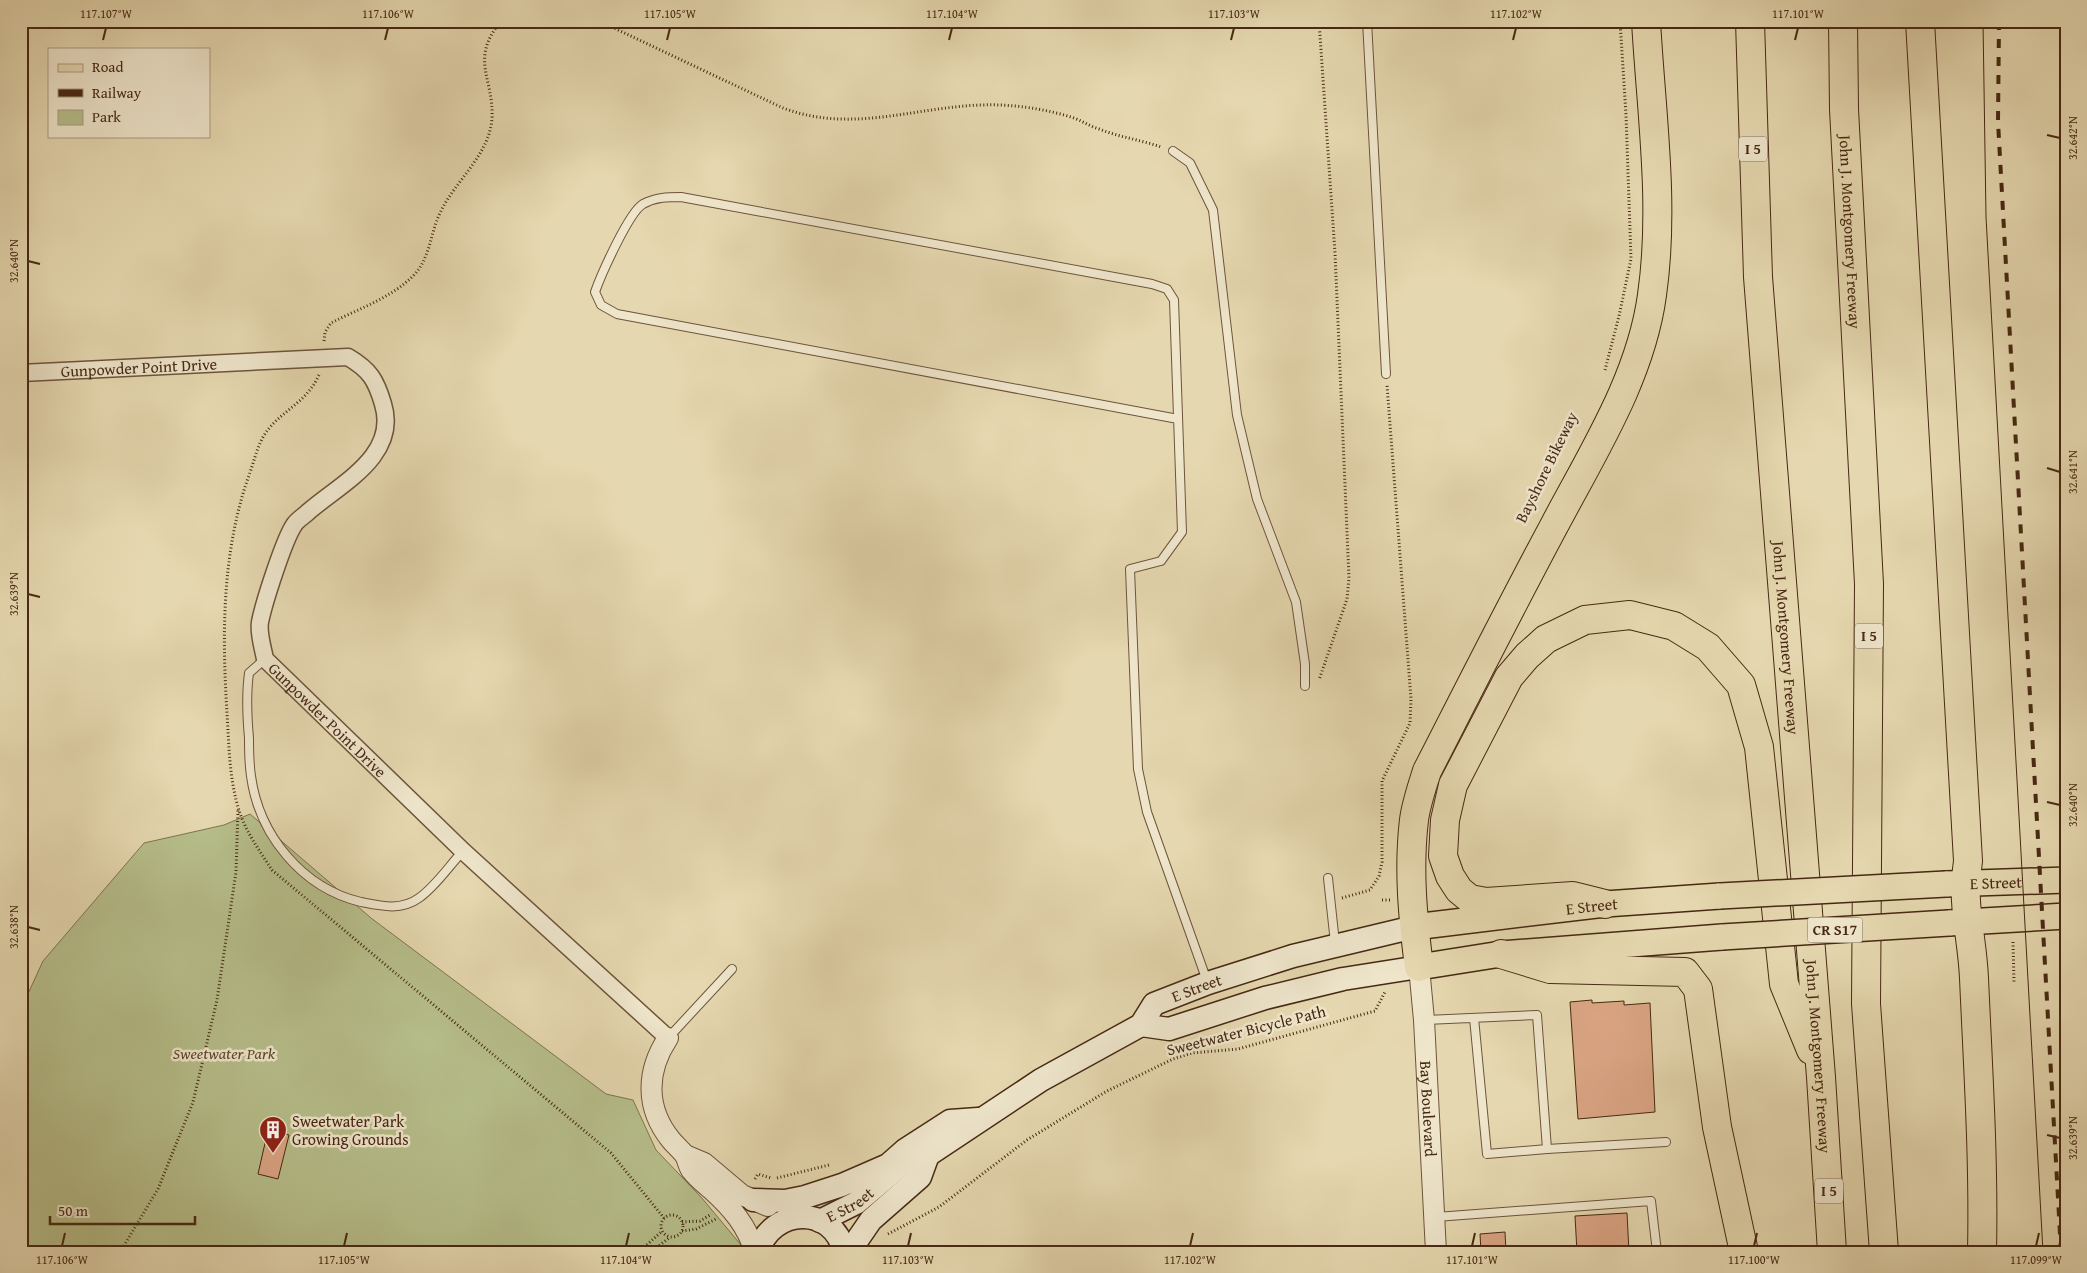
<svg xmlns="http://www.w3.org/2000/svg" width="2087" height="1273" viewBox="0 0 2087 1273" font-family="'Gentium Book Plus',serif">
	<rect width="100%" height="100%" fill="#e5d7af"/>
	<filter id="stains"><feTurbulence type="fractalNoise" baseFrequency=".004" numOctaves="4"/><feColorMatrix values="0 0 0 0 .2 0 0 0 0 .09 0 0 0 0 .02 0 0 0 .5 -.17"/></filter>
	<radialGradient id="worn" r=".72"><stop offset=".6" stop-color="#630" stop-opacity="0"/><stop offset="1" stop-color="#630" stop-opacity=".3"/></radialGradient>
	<polygon fill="#b6be8a" stroke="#7e744e" points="250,814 371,918 606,1094 633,1100 656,1150 701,1197 741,1245 741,1252 21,1252 21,1009 43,961 144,843 224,825"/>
	<g fill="#dba584" stroke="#472913">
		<polygon points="1592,1000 1592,1003 1624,1001 1624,1005 1650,1003 1655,1112 1578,1119 1570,1002"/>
		<polygon points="268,1130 289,1135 278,1179 258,1174"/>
		<polygon points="1627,1213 1629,1252 1577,1252 1575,1216"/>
		<polygon points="1505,1232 1506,1252 1481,1252 1480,1234"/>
	</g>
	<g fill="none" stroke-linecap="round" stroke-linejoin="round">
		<defs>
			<g id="service">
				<polyline points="1367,21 1386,374"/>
				<polyline points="1173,151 1190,163 1213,210 1237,415 1257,499 1296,602 1305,664 1305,686"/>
				<path d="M1178 419 617 314 601 305 595 292C601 275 629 212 643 204 656 197 668 197 681 197L1152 284 1167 289 1174 300 1182 532 1161 561 1130 569 1138 769 1147 812 1207 981"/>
				<path d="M265 659 249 673C246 695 247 716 249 738 249 750 249 763 251 776 259 835 302 888 361 902 381 906 401 911 419 898 436 886 449 866 463 851"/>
				<polyline points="1328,878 1335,943"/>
				<polyline points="1426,1020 1537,1015 1547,1149 1487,1154 1474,1018"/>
				<polyline points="669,1037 732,969"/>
				<polyline points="1547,1149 1666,1142"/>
				<polyline points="1436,1217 1651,1201 1657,1252"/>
			</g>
			<g id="minor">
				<path id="s1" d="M21 373 348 357C370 370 376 380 383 404 399 456 340 484 308 512 304 516 297 520 294 525 284 540 264 602 260 622 258 633 263 648 265 659L463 851 668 1038"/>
			</g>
			<g id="tertiary">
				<path id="s2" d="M1419 967 1424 1020 1436 1252"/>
				<path d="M668 1038C646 1071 645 1108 671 1140 675 1145 680 1149 684 1154 688 1159 688 1167 692 1171 697 1178 705 1184 712 1190 732 1208 747 1226 755 1252"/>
				<polyline points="685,1155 704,1163 742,1195 768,1206"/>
			</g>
			<g id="secondary">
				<polyline points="1141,1025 1169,1029 1265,998 1343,979 1419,967"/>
				<polyline points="753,1200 785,1201 805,1197 842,1185 888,1165 905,1150 950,1121 978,1119"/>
				<path id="s3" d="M820 1221 856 1203 901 1165 928 1155 1041 1080 1141 1025 1154 1004 1208 983 1293 956 1414 927"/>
				<path d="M758 1252C771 1207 834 1204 844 1252"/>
				<polyline points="849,1252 871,1220 920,1177 928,1155"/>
			</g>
			<g id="primary">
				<path id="s4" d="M1946 884 2066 880"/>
				<polyline points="1949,923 2066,916"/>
				<path id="s5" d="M1414 927 1605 904 1720 896"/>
				<polyline points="1419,967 1501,954 1722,937"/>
			</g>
			<g id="motorway">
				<path id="s6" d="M1750 21 1758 277 1821 1077 1832 1252"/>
				<path id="s7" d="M1843 21 1844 109 1869 584 1866 1004 1884 1252"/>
				<path d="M1920 21 1968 861C1961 905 1972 934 1974 978 1978 1069 1984 1160 1982 1252"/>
				<polyline points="1605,904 1573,896 1486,902 1470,899 1459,890 1450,876 1443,856 1445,820 1453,785 1509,677 1527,656 1546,639 1585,620 1630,615 1674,626 1708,647 1741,685 1759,747 1784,984 1811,1050"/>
				<polyline points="1501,954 1550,969 1685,972 1698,989 1717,1127 1744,1252"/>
				<path d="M1419 967C1413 918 1408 870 1414 820 1416 804 1422 787 1427 771 1469 689 1511 606 1555 524 1593 452 1641 377 1652 295 1665 205 1651 111 1646 21"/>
			</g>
		</defs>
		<use href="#service" stroke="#6e543a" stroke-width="10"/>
		<use href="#minor" stroke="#6e543a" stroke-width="19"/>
		<use href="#tertiary" stroke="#6e543a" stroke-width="22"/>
		<use href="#secondary" stroke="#472913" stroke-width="25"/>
		<use href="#primary" stroke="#472913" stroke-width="28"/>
		<use href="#motorway" stroke="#472913" stroke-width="30"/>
		<g stroke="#472913" stroke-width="3" stroke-dasharray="1 2.5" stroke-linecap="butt">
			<path d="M599 21 783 108C857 136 925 102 1000 105 1024 106 1048 110 1071 117 1081 120 1089 126 1099 129 1119 137 1141 140 1161 147"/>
			<polyline points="1319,21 1335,253 1349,578 1347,599 1319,680"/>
			<path d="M324 341 325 332 331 323C358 309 391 298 413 276 431 258 430 232 441 211 456 180 490 154 492 118 494 78 469 60 501 21"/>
			<polyline points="1605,370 1619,316 1631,259 1626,115 1620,21"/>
			<path d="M319 375C305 406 276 412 262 439 256 451 253 465 248 478 222 554 222 633 227 713 229 744 229 776 238 807 244 829 259 850 272 870L611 1153 664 1218"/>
			<polyline points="1342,898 1370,890 1379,876 1382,862 1382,781 1410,723 1411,699 1387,385"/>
			<polyline points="1382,900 1390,900"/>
			<polyline points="2013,942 2014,983"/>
			<polyline points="777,1178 829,1165 830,1167"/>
			<polyline points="755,1179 758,1174 771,1178"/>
			<circle cx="672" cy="1226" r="11"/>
			<polyline points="682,1222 700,1221 710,1215"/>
			<polyline points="682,1231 696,1229 716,1219"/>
			<polyline points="888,1234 939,1207 1027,1140 1107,1091 1173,1059 1192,1053 1238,1049 1375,1011 1385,992"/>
			<polyline points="120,1252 158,1189 193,1102 217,1000 236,872 238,809"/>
			<polyline points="639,1252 661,1232"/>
			<polyline points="651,1252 669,1238"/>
		</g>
		<use href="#service" stroke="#eee5cb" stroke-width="8"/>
		<use href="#minor" stroke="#eee5cb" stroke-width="16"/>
		<use href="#tertiary" stroke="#eee5cb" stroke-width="20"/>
		<use href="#secondary" stroke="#eee5cb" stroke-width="22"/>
		<use href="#primary" stroke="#e5d7af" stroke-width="25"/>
		<use href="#motorway" stroke="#e5d7af" stroke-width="28"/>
		<polyline stroke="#472913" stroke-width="1" points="1983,21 1986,217 2043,1252"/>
		<polyline stroke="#472913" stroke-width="4" stroke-dasharray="9 9" stroke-linecap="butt" points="1999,21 1998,122 2061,1252"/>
		<defs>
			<g id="primary-bridge">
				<polyline points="1720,896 1946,884"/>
				<polyline points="1722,937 1949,923"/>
			</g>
		</defs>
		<use href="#primary-bridge" stroke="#472913" stroke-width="28" stroke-linecap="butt"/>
		<use href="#primary-bridge" stroke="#e5d7af" stroke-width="25"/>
	</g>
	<path fill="none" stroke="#472913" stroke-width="2" d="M103 40 106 28M385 40 388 28M667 40 670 28M949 40 952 28M1231 40 1234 28M1513 40 1516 28M1795 40 1798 28M2047 135 2060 138M28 261 40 264M2047 468 2060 472M28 594 40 597M2047 802 2060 805M28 927 40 930M2047 1135 2060 1138M62 1246 65 1233M344 1246 347 1233M626 1246 629 1233M908 1246 911 1233M1190 1246 1193 1233M1472 1246 1475 1233M1754 1246 1757 1233M2036 1246 2039 1233"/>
	<defs>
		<symbol id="building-pin" viewBox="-11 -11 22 30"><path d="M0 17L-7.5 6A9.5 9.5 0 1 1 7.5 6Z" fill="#8f2418" stroke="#eee5cb"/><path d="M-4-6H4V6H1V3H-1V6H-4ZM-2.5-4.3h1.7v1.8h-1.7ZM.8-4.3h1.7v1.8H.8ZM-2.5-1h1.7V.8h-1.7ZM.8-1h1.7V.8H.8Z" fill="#fff"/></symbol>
	</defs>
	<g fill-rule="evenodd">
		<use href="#building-pin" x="257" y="1114" width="32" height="43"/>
	</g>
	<g text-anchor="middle" stroke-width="5" stroke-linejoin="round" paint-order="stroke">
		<g fill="#eee5cb" stroke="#79614a" stroke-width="1">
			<rect x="1739" y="136.5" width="28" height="25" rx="4"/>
			<rect x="1855" y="623.5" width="28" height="25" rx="4"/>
			<rect x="1807.5" y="917.5" width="55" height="25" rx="4"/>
			<rect x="1815" y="1178.5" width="28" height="25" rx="4"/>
		</g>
		<g font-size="15" font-weight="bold" fill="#472913">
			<text x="1753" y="154">I 5</text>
			<text x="1869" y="641">I 5</text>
			<text x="1835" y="935">CR S17</text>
			<text x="1829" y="1196">I 5</text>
		</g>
		<g font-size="16" fill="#472913" stroke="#eee5cb">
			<text dy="6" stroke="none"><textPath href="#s7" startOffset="211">John J. Montgomery Freeway</textPath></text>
			<text dy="6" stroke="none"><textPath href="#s1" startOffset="118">Gunpowder Point Drive</textPath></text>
			<text transform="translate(1546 467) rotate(-64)" y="6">Bayshore Bikeway</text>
			<text dy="6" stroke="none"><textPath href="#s6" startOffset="618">John J. Montgomery Freeway</textPath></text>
			<text dy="6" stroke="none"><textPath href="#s1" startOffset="776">Gunpowder Point Drive</textPath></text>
			<text dy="6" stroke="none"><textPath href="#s4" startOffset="50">E Street</textPath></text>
			<text dy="6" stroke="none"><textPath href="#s5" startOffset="179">E Street</textPath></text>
			<text dy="6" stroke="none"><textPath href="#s3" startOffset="448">E Street</textPath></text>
			<text transform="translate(1246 1030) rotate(-14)" y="6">Sweetwater Bicycle Path</text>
			<text dy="6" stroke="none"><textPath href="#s6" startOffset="1038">John J. Montgomery Freeway</textPath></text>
			<text dy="6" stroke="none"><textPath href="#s2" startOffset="142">Bay Boulevard</textPath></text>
			<text dy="6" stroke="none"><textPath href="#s3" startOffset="34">E Street</textPath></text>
		</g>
		<g font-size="16" font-style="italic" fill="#5d472b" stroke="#eee5cb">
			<text x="224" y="1059">Sweetwater Park</text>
		</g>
		<g font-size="16" fill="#472913" stroke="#eee5cb" text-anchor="start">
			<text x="292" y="1127">Sweetwater Park<tspan x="292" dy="18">Growing Grounds</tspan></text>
		</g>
	</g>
	<rect width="2087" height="1273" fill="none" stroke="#e5d7af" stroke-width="55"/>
	<rect x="48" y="48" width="162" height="90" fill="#eee5cb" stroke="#ab9a81"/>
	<rect x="58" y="64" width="25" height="8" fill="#e5d7af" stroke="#ab9a81"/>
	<text x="92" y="72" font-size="15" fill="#472913">Road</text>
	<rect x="58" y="89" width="25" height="8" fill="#472913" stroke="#ab9a81"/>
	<text x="92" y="98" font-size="15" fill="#472913">Railway</text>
	<rect x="58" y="110" width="25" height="15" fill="#b6be8a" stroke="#ab9a81"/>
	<text x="92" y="122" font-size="15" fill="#472913">Park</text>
	<path d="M50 1216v8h145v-8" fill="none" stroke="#472913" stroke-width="2.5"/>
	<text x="58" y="1216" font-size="15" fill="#472913" stroke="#eee5cb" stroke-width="4" paint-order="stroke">50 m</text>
	<rect x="28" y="28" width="2032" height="1218" fill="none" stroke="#472913" stroke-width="2"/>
	<g font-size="12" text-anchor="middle" fill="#472913">
		<text x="106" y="18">117.107°W</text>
		<text x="388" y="18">117.106°W</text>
		<text x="670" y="18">117.105°W</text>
		<text x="952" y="18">117.104°W</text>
		<text x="1234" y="18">117.103°W</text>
		<text x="1516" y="18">117.102°W</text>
		<text x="1798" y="18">117.101°W</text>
		<text transform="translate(2073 138) rotate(-90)" y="4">32.642°N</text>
		<text transform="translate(14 261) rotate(-90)" y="4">32.640°N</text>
		<text transform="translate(2073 472) rotate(-90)" y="4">32.641°N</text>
		<text transform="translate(14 594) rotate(-90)" y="4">32.639°N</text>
		<text transform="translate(2073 805) rotate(-90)" y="4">32.640°N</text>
		<text transform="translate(14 927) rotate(-90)" y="4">32.638°N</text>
		<text transform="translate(2073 1138) rotate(-90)" y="4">32.639°N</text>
		<text x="62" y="1264">117.106°W</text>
		<text x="344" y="1264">117.105°W</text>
		<text x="626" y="1264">117.104°W</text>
		<text x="908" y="1264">117.103°W</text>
		<text x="1190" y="1264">117.102°W</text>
		<text x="1472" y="1264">117.101°W</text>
		<text x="1754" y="1264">117.100°W</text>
		<text x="2036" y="1264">117.099°W</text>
	</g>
	<rect width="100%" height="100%" filter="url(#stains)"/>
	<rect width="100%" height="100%" fill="url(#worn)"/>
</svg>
